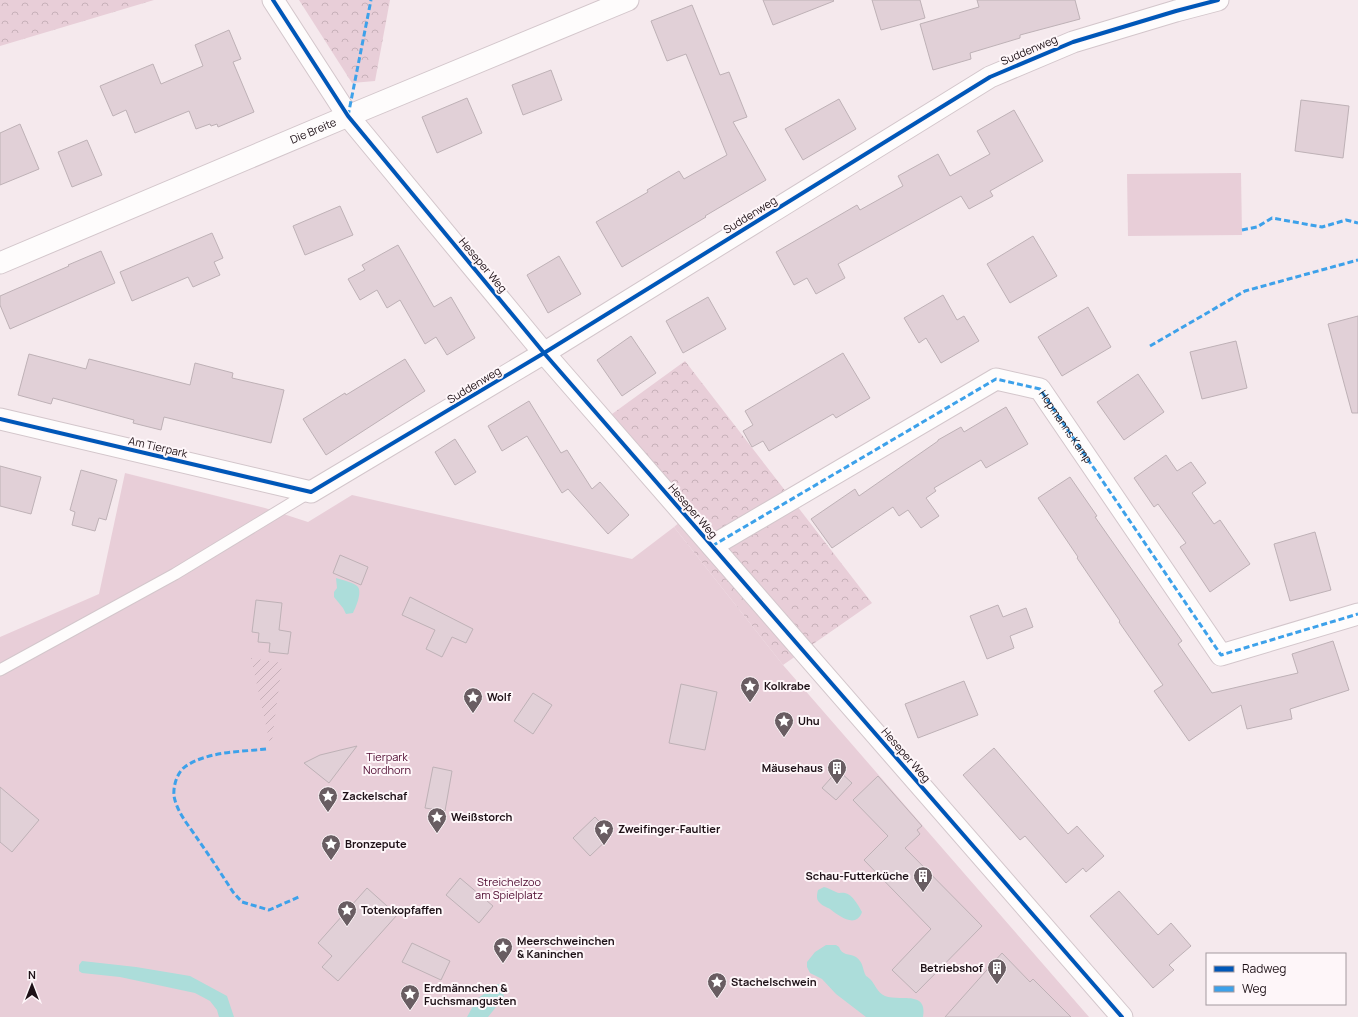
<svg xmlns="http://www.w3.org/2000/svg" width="1358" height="1017" viewBox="0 0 1358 1017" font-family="Manrope,sans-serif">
	<defs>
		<pattern id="forest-crowns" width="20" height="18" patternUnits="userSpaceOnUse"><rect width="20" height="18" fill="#e8ced8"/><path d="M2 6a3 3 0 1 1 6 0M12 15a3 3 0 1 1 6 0" fill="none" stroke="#c7b0b9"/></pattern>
		<pattern id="garden-furrows" width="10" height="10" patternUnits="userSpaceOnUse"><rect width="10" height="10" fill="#e8ced8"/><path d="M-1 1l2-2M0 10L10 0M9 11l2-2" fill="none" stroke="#c7b0b9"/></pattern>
	</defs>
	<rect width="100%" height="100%" fill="#f5e9ed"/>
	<g fill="url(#forest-crowns)">
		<polygon points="0,0 154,0 0,46"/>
		<polygon points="299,0 390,0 375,81 352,83"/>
		<polygon points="685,361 872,603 783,665 674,527 694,510 612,414"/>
	</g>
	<g fill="#e8ced8">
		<polygon points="1241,173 1242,235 1128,236 1127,174"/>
		<polygon points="125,473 265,508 308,522 352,495 632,559 674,527 783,665 1089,1017 0,1017 0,637 99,594"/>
	</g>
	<polygon fill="url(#garden-furrows)" points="251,658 282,663 271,748"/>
	<g fill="#acddda">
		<path d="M336 578C342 580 352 582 357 586 363 591 356 607 353 613L346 614 343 608 334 597V592L337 588Z"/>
		<path d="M824 887C829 888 831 890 836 892 839 894 842 892 845 893 853 895 858 905 862 912 856 929 839 916 830 909 827 907 822 906 819 902 816 899 817 894 818 890Z"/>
		<path d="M826 945H836L839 947C842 956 849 953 856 957 864 963 862 969 866 976 868 977 869 978 871 980 876 986 877 992 885 996 898 1002 928 989 923 1017H866L836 994 822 979 810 973 807 967V962L815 952Z"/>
		<polygon points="82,961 136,967 190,976 227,996 234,1017 219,1017 217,1010 210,1001 195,993 120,977 82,973 79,971 79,965"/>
		<polygon points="498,984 501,986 504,997 488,1017 467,1017 477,999"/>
	</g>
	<g fill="#e1d0d7" stroke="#beb1b6">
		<polygon points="763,0 833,0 834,1 773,25"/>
		<polygon points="872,0 920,0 925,18 881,30"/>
		<polygon points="977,0 1075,0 1080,19 1020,35 1020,38 970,53 971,59 933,70 920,24 979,7"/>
		<polygon points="692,5 720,75 729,72 747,117 733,122 766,180 705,216 706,217 622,267 596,222 648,192 647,190 679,171 684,179 727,155 686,54 667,61 651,21"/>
		<polygon points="229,30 241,59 233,62 254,112 218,127 217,124 211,126 210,124 196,129 189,111 135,133 126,110 113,116 100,86 153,64 161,84 203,66 195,45"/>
		<polygon points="551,70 562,100 523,115 512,85"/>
		<polygon points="467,98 482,133 437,153 422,117"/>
		<polygon points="839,99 856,129 803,160 785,129"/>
		<polygon points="1301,100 1349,106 1343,158 1295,151"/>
		<polygon points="1014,110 1043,161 990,191 993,196 969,209 961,196 838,264 845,278 816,294 807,278 794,285 776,252 857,205 860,210 903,186 898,176 938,154 950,176 990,154 977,131"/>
		<polygon points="20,124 39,169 0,185 0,133"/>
		<polygon points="87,140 102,175 72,187 58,152"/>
		<polygon points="340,206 353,235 305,255 293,226"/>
		<polygon points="212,233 223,258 214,262 220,275 193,287 188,277 132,301 120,272"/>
		<polygon points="1033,236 1057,276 1010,303 987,264"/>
		<polygon points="398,245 434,307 451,297 475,338 447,355 436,337 425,344 400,300 387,308 377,290 360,300 348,279 365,270 362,265"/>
		<polygon points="101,251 115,283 10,329 0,305 0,296 69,266 68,265"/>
		<polygon points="559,256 581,294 548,313 527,275"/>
		<polygon points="943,295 957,320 964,316 979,341 941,363 926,338 919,343 904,318"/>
		<polygon points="708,297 726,329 683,353 666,321"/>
		<polygon points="1088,307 1111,347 1062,376 1038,337"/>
		<polygon points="1358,316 1358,413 1352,413 1328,324"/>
		<polygon points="631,336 656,373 622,396 597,360"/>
		<polygon points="1236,341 1247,388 1202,399 1190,352"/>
		<polygon points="843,353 870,398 836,418 833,414 769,451 763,441 752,447 743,431 753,425 745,411"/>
		<polygon points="29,354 86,369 89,359 190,385 195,363 233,373 232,378 284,390 271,443 164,417 161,430 133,423 134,420 53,398 51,404 18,395"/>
		<polygon points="405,359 425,391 326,455 303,419 345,393 346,395"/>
		<polygon points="1138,374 1164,412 1124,440 1097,402"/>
		<polygon points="529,401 561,453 567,450 592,489 600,482 629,515 608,534 568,489 562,493 527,436 502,451 488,426"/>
		<polygon points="1006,407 1028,444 986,468 981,460 934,488 936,491 926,498 939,516 921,528 908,510 899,516 893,507 832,548 811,519 855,489 859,496 938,441 938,440 961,427 964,432"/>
		<polygon points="455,439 476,472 455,485 435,452"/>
		<polygon points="1166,455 1177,471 1191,462 1206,483 1192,493 1214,524 1220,520 1250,564 1210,592 1180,547 1186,543 1158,504 1154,507 1134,478"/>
		<polygon points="0,466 41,477 31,514 0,506"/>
		<polygon points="81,470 117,480 106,520 99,518 95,531 72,525 75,512 70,510"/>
		<polygon points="1070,477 1097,516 1095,517 1182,641 1178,644 1212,693 1298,673 1292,654 1333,641 1349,690 1290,709 1292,719 1247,729 1241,705 1189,741 1154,691 1163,685 1119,622 1120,621 1077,558 1078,557 1038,498"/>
		<polygon points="1315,532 1331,590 1290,601 1274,544"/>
		<polygon points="340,555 368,567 361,585 333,573"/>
		<polygon points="410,597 473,629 466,643 452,637 442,657 426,649 435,630 402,615"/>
		<polygon points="256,600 282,603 279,630 291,632 288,654 269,652 270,643 258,642 259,633 252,632"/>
		<polygon points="998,605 1003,617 1026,608 1033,627 1010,636 1014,648 987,659 970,616"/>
		<polygon points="964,681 978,715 918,738 905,704"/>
		<polygon points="681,684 717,692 705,750 669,743"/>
		<polygon points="533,693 552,705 533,734 514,721"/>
		<polygon points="357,746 329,783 304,763 320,755"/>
		<polygon points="994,748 1068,834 1077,826 1104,856 1086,872 1083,868 1066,883 1025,836 1020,840 963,775"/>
		<polygon points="433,767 452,771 445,811 425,808"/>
		<polygon points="838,770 852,783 836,800 822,788"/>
		<polygon points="878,776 922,826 917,830 920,834 905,848 982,926 916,993 892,970 931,929 864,860 888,836 853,800"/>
		<polygon points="0,787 39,820 12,852 0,842"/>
		<polygon points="595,817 612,835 590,856 573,838"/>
		<polygon points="460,878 493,906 479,923 446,895"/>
		<polygon points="367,888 397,915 338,981 322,967 332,956 318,943"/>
		<polygon points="1119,891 1158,935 1171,923 1191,946 1169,965 1174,970 1153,988 1090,916"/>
		<polygon points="412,943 450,961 441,980 402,962"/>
		<polygon points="1002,953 1030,982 1033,979 1071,1017 945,1017"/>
	</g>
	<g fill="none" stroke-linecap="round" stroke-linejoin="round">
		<defs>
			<polyline id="lane" points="0,670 175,574 310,492"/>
			<g id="street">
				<polyline points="273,0 348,116 544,353 1122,1017"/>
				<path id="s1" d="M0 263 348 116 628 0"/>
				<polyline points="0,419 311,492 544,353 990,77 1073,42 1176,11 1218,0"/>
				<path id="s2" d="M712 546 996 379 1040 389 1221 655 1358 614"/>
			</g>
		</defs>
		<use href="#lane" stroke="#d3c6cb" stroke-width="13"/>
		<use href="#street" stroke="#d3c6cb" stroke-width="23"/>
		<use href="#lane" stroke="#fefcfc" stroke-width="11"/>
		<use href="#street" stroke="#fefcfc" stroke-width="21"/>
		<g stroke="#3da1ea" stroke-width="3" stroke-dasharray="6 3" stroke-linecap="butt">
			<polyline points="348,116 371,0"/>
			<polyline points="1242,230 1257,227 1272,218 1322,227 1346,220 1358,223"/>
			<polyline points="1150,346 1245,291 1358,260"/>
			<polyline points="712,546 996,379 1040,389 1221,655 1358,614"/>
			<path d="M266 749C240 752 209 751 186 766 177 772 173 786 174 796 177 813 190 827 199 841 211 858 222 875 233 892L242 902 269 910 301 896"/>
		</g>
		<defs>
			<g id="cycleway">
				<polyline points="273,0 348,116 544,353 1122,1017"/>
				<polyline points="0,419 311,492 544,353 990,77 1073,42 1176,11 1218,0"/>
			</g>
		</defs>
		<use href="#cycleway" stroke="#fef6f9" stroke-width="6"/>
		<use href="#cycleway" stroke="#0057b8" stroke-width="4"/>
	</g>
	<defs>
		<symbol id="sight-pin" viewBox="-11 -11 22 30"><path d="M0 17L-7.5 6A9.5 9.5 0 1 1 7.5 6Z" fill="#695d62" stroke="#fef6f9"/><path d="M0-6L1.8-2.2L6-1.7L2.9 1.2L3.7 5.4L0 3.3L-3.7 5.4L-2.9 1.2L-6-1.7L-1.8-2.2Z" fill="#fff"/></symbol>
		<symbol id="building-pin" viewBox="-11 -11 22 30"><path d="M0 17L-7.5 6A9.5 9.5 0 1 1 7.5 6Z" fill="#695d62" stroke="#fef6f9"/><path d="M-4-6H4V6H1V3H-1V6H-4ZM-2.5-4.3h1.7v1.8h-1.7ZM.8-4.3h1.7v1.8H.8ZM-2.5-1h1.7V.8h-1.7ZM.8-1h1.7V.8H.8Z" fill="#fff"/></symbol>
	</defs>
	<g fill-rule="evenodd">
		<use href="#sight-pin" x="739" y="675" width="22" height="30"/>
		<use href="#sight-pin" x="462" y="686" width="22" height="30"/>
		<use href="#sight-pin" x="773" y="710" width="22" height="30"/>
		<use href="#building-pin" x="826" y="757" width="22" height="30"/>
		<use href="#sight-pin" x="317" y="785" width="22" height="30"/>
		<use href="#sight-pin" x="426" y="806" width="22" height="30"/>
		<use href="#sight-pin" x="593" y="818" width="22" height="30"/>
		<use href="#sight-pin" x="320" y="833" width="22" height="30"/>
		<use href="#building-pin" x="912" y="865" width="22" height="30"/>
		<use href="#sight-pin" x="336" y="899" width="22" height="30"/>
		<use href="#sight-pin" x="492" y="936" width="22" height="30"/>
		<use href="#building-pin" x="986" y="957" width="22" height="30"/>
		<use href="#sight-pin" x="706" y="971" width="22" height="30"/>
		<use href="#sight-pin" x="399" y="983" width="22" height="30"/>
	</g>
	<g text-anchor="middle" stroke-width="4" stroke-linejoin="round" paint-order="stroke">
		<g font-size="11" fill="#1e1117" stroke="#fef6f9">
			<text transform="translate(1029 50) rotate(-23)" y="4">Suddenweg</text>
			<text dy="4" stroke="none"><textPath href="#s1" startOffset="340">Die Breite</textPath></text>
			<text transform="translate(750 215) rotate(-32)" y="4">Suddenweg</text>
			<text transform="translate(483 265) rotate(50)" y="4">Heseper Weg</text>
			<text transform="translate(474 385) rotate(-31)" y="4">Suddenweg</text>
			<text dy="4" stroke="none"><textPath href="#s2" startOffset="420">Hopmanns Kamp</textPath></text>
			<text transform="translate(158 447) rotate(13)" y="4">Am Tierpark</text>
			<text transform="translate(693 511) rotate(49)" y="4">Heseper Weg</text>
			<text transform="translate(906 755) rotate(49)" y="4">Heseper Weg</text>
		</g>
		<g font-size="11" font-weight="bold" fill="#1e1117" stroke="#fef6f9" text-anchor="start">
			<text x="764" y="690">Kolkrabe</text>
			<text x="487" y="701">Wolf</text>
			<text x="798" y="725">Uhu</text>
			<text x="823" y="772" text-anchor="end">Mäusehaus</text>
			<text x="342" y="800">Zackelschaf</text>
			<text x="451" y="821">Weißstorch</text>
			<text x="618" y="833">Zweifinger-Faultier</text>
			<text x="345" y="848">Bronzepute</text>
			<text x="909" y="880" text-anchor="end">Schau-Futterküche</text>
			<text x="361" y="914">Totenkopfaffen</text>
			<text x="517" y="945">Meerschweinchen<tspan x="517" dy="13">&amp; Kaninchen</tspan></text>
			<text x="983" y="972" text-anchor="end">Betriebshof</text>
			<text x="731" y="986">Stachelschwein</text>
			<text x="424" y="992">Erdmännchen &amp;<tspan x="424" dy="13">Fuchsmangusten</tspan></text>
		</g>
		<g font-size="11" fill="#4d082e" stroke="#fef6f9">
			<text x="387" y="761">Tierpark<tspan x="387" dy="13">Nordhorn</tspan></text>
			<text x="509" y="886">Streichelzoo<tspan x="509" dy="13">am Spielplatz</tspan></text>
		</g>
	</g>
	<rect x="1206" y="953" width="140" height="52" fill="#fef6f9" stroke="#a49a9f"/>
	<rect x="1214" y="966" width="20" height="6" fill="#0057b8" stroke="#a49a9f"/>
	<text x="1242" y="973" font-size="12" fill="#1e1117">Radweg</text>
	<rect x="1214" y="986" width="20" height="6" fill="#3da1ea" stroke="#a49a9f"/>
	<text x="1242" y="993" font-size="12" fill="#1e1117">Weg</text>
	<g transform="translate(32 985)" stroke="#fef6f9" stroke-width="3" paint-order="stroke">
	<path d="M0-3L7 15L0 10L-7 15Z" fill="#1e1117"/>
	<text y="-6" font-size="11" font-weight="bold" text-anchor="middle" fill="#1e1117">N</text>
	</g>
</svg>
